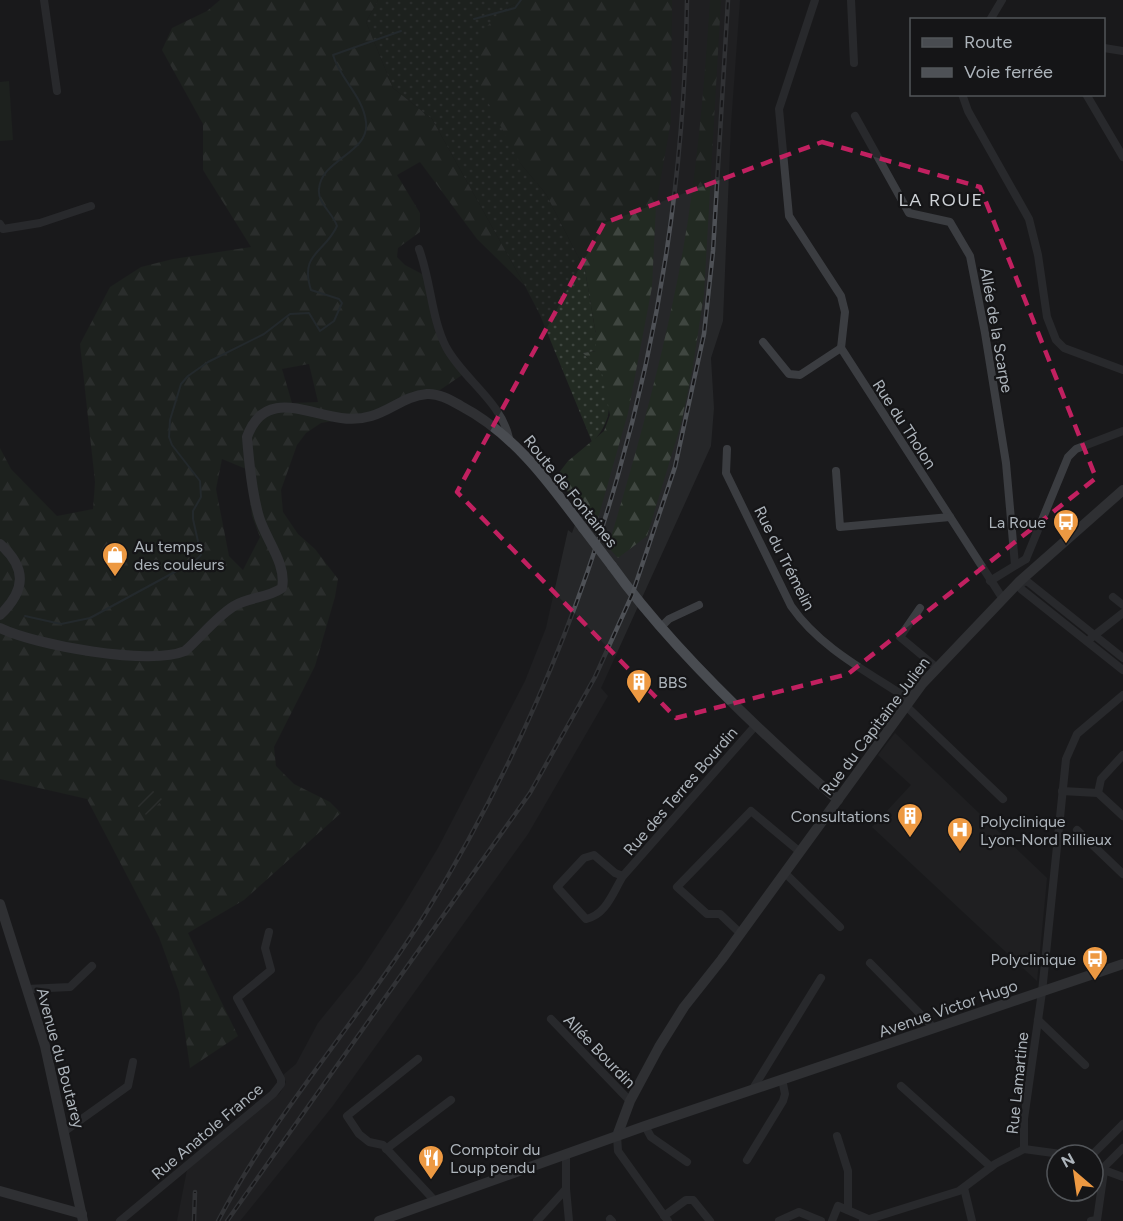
<svg xmlns="http://www.w3.org/2000/svg" width="1123" height="1221" viewBox="0 0 1123 1221" font-family="Figtree,sans-serif">
	<defs>
		<pattern id="grass-dots" width="8" height="8" patternUnits="userSpaceOnUse" patternTransform="scale(1.5)"><rect width="8" height="8" fill="#222a22"/><path d="M2 2h.1M6 6h.1" fill="none" stroke="#3f4640" stroke-width="1.8" stroke-linecap="round"/></pattern>
		<pattern id="forest-firs" width="22" height="20" patternUnits="userSpaceOnUse" patternTransform="scale(1.5)"><rect width="22" height="20" fill="#222a22"/><path d="M5 1l3.5 6h-7zM16 11l3.5 6h-7z" fill="#3f4640"/></pattern>
		<pattern id="garden-furrows" width="10" height="10" patternUnits="userSpaceOnUse" patternTransform="scale(1.5)"><rect width="10" height="10" fill="#222a22"/><path d="M-1 1l2-2M0 10L10 0M9 11l2-2" fill="none" stroke="#3f4640"/></pattern>
	</defs>
	<rect width="100%" height="100%" fill="#1a1a1c"/>
	<g fill="#262729">
		<polygon points="661,0 740,0 731,124 723,321 711,358 714,408 711,446 601,688 608,696 528,834 332,1107 240,1221 177,1221 187,1170 280,1093 286,1082 283,1075 296,1064 318,1023 361,970 403,906 438,848 525,681 546,628 568,530 572,533 612,421"/>
		<polygon points="895,733 1047,878 1037,981 872,827 911,785 878,755"/>
	</g>
	<path fill="url(#grass-dots)" d="M378 0H515V4L500 12 520 163 546 194 585 270 596 335V351L583 353C589 360 600 368 603 375 613 400 612 423 592 442L540 315 525 286 432 119 393 88 366 22Z"/>
	<g fill="url(#forest-firs)" fill-rule="evenodd">
		<path d="M220 0H378L366 22 393 88 432 119 525 286 477 239 420 162 397 175 420 213V232L398 248 397 257 405 265 424 275 434 317 462 375 440 390 357 417 321 423 306 433 297 445 281 490 283 512 298 534 315 549 338 579 335 597 315 666 274 747 276 766 294 784 330 802 341 813 244 900 188 933 238 1036 190 1068 179 992 159 937 87 799 0 779V448L11 469 57 516 93 509 95 482 80 344 110 287 141 267 173 259 251 247 203 170V124L162 50 172 28 207 11ZM309 364 318 402 292 403 282 369ZM222 459 246 469 252 516 260 537 243 570 229 556 216 489Z"/>
		<polygon points="515,0 672,0 671,121 656,205 652,287 628,413 595,529 559,480 558,474 568,461 604,431 610,415 602,373 583,353 596,351 596,335 585,270 546,194 520,163 479,85 481,33 500,12 515,4"/>
		<path d="M710 0H721L704 294 692 372 681 424 647 536 618 558 608 547C635 458 660 368 678 277 696 186 704 92 710 0Z"/>
	</g>
	<polygon fill="url(#garden-furrows)" points="150,788 163,800 146,815 134,802"/>
	<polygon fill="#222a22" points="9,81 13,140 0,141 0,82"/>
	<g fill="none" stroke-linecap="round" stroke-linejoin="round">
		<g stroke="#303c40" stroke-width="2">
			<polyline points="474,19 515,8 521,0"/>
			<path d="M25 616 61 624 90 618 195 561 201 555 193 519V511L201 497 200 481 172 445 169 437 170 420 181 384 188 376 208 362 264 334 290 314 309 313 320 331 334 321 342 303 339 299 311 290C299 253 325 253 337 226 333 213 317 203 319 189 321 159 370 153 366 122 363 96 340 79 333 55L401 31"/>
		</g>
		<g stroke="#3b3d41" stroke-width="8">
			<polyline points="44,0 57,91"/>
			<polyline points="815,0 779,109 789,216 841,296 845,312 841,348"/>
			<polyline points="851,0 854,63"/>
			<polyline points="990,20 1002,0"/>
			<polyline points="1104,48 1123,51"/>
			<polyline points="962,94 968,111 1029,219 1038,255 1047,317 1056,340 1064,348 1123,370"/>
			<polyline points="1086,94 1123,157"/>
			<polyline points="855,116 909,213 950,222 970,256 985,333 1006,463 1015,565"/>
			<polyline points="0,224 3,229 40,223 91,206"/>
			<path d="M419 249C431 281 431 317 446 347 463 379 501 401 509 438"/>
			<polyline points="763,342 789,374 800,375 841,348 1003,599"/>
			<path d="M727 449 726 473 791 606C820 648 868 672 910 700"/>
			<polyline points="836,471 840,527 950,517"/>
			<polyline points="1026,559 1068,457 1076,449 1123,431"/>
			<polyline points="990,581 1026,559"/>
			<polyline points="1113,597 1123,605"/>
			<polyline points="920,608 900,637 936,667"/>
			<polyline points="661,627 669,619 699,605"/>
			<polyline points="1091,638 1123,613"/>
			<polyline points="1123,658 1028,582 1020,581 1021,589 1123,670"/>
			<polyline points="906,706 1003,799"/>
			<polyline points="1062,791 1098,793 1123,816"/>
			<polyline points="1098,793 1101,779 1123,755"/>
			<polyline points="1077,830 1123,874"/>
			<polyline points="785,873 840,927"/>
			<path d="M623 876C613 892 606 915 586 919L557 887 584 858 594 855 615 873 623 876 756 725"/>
			<polyline points="741,934 720,914 707,914 677,887 751,811 800,852"/>
			<polyline points="870,963 934,1028"/>
			<polyline points="27,989 70,987 92,966"/>
			<polyline points="551,1019 630,1101"/>
			<polyline points="1038,1020 1085,1065"/>
			<polyline points="418,1059 347,1116 359,1134 369,1142 383,1145 435,1201"/>
			<polyline points="901,1086 991,1167"/>
			<polyline points="752,1090 821,978"/>
			<polyline points="645,1126 651,1137 687,1162"/>
			<polyline points="65,1131 128,1086 133,1062"/>
			<polyline points="617,1136 618,1151 668,1221"/>
			<polyline points="837,1136 848,1171 848,1210"/>
			<polyline points="386,1149 451,1100"/>
			<polyline points="1024,1149 1024,1119 1042,992 1066,759 1077,734 1123,695"/>
			<polyline points="1092,1155 1123,1124"/>
			<polyline points="747,1160 783,1101 785,1094 782,1079"/>
			<polyline points="1093,1166 1123,1177"/>
			<polyline points="1101,1170 1123,1148"/>
			<polyline points="964,1188 972,1221"/>
			<polyline points="566,1189 569,1221"/>
			<polyline points="664,1216 686,1200 693,1200 710,1221"/>
			<polyline points="610,1219 612,1221"/>
			<polyline points="120,1221 273,1094 281,1084 281,1079 237,998 271,970 265,948 269,932"/>
			<polyline points="537,1221 566,1189 566,1154"/>
			<polyline points="779,1221 799,1212 821,1221"/>
			<polyline points="832,1221 838,1206 868,1219"/>
			<polyline points="863,1221 959,1191 995,1164 1024,1149 1068,1155"/>
			<polyline points="1091,1221 1097,1220 1104,1171"/>
		</g>
		<g stroke="#494c51" stroke-width="10">
			<path d="M0 544C27 568 26 590 0 615"/>
			<path d="M612 566C671 648 761 733 838 800"/>
			<path d="M0 628C35 645 149 666 185 651 201 637 215 618 234 606 249 597 268 598 282 588 287 564 266 540 259 517 252 493 249 463 247 437 264 389 305 413 341 418 382 424 397 396 427 394 439 393 452 401 461 406 514 434 548 481 583 528"/>
			<polyline points="0,904 45,1046 83,1221"/>
			<polyline points="617,1136 630,1101 659,1047 684,1007 722,959 922,684 1020,581 1123,490"/>
			<polyline points="0,1191 82,1214"/>
			<polyline points="379,1221 645,1126 1123,964"/>
		</g>
		<defs>
			<g id="rail">
				<polyline points="194,1221 195,1192"/>
				<path d="M218 1221C275 1112 359 1020 424 916 594 641 683 323 687 0"/>
				<polyline points="227,1221 530,793 595,677 632,595 675,467 704,334 713,251 728,0"/>
			</g>
		</defs>
		<use href="#rail" stroke="#4e5156" stroke-width="4.5"/>
		<use href="#rail" stroke="#151517" stroke-width="2" stroke-dasharray="7" stroke-linecap="butt"/>
		<polyline stroke="#494c51" stroke-width="10" points="583,528 612,566"/>
	</g>
	<path d="M0 0H1123V1221H0ZM822 142 980 187 1096 478 848 674 676 718 457 492 604 223Z" fill="#1a1a1c" fill-opacity=".55" fill-rule="evenodd"/>
	<path fill="none" stroke="#c12060" stroke-width="4.5" stroke-dasharray="12 8" stroke-linejoin="round" d="M822 142 980 187 1096 478 848 674 676 718 457 492 604 223Z"/>
	<defs>
		<symbol id="bus-pin" viewBox="-11 -11 22 30"><path d="M0 17L-7.5 6A9.5 9.5 0 1 1 7.5 6Z" fill="#ed9942" stroke="#151517"/><path d="M-5-6H5V4H4V6H2V4H-2V6H-4V4H-5ZM-3.5-4V0h7V-4ZM-3.5 1.2v1.5H-2V1.2ZM2 1.2v1.5H3.5V1.2Z" fill="#fff"/></symbol>
		<symbol id="shop-pin" viewBox="-11 -11 22 30"><path d="M0 17L-7.5 6A9.5 9.5 0 1 1 7.5 6Z" fill="#ed9942" stroke="#151517"/><path d="M-5-2.5h2.3a2.7 3.5 0 0 1 5.4 0H5L5.5 6h-11ZM-1.5-2.5h3a1.5 2.3 0 0 0-3 0Z" fill="#fff"/></symbol>
		<symbol id="building-pin" viewBox="-11 -11 22 30"><path d="M0 17L-7.5 6A9.5 9.5 0 1 1 7.5 6Z" fill="#ed9942" stroke="#151517"/><path d="M-4-6H4V6H1V3H-1V6H-4ZM-2.5-4.3h1.7v1.8h-1.7ZM.8-4.3h1.7v1.8H.8ZM-2.5-1h1.7V.8h-1.7ZM.8-1h1.7V.8H.8Z" fill="#fff"/></symbol>
		<symbol id="hospital-pin" viewBox="-11 -11 22 30"><path d="M0 17L-7.5 6A9.5 9.5 0 1 1 7.5 6Z" fill="#ed9942" stroke="#151517"/><path d="M-5-5h3v3.5h4V-5h3V5h-3V1.5h-4V5h-3Z" fill="#fff"/></symbol>
		<symbol id="restaurant-pin" viewBox="-11 -11 22 30"><path d="M0 17L-7.5 6A9.5 9.5 0 1 1 7.5 6Z" fill="#ed9942" stroke="#151517"/><path d="M-5-6h1v4h1v-4h1v4h1v-4h1v5L-1.5 .5V6h-2V.5L-5-1ZM5-6V6H3V1.5H1.5Q1.5-4 5-6Z" fill="#fff"/></symbol>
	</defs>
	<g fill-rule="evenodd">
		<use href="#bus-pin" x="1051" y="507" width="30" height="40"/>
		<use href="#shop-pin" x="100" y="540" width="30" height="40"/>
		<use href="#building-pin" x="624" y="667" width="30" height="40"/>
		<use href="#building-pin" x="895" y="801" width="30" height="40"/>
		<use href="#hospital-pin" x="945" y="815" width="30" height="40"/>
		<use href="#bus-pin" x="1080" y="944" width="30" height="40"/>
		<use href="#restaurant-pin" x="416" y="1143" width="30" height="40"/>
	</g>
	<g text-anchor="middle" stroke-width="4.5" stroke-linejoin="round" paint-order="stroke">
		<g font-size="16" fill="#adb4bb" stroke="#151517">
			<text transform="translate(997 330) rotate(80)" y="6">Allée de la Scarpe</text>
			<text transform="translate(905 424) rotate(57)" y="6">Rue du Tholon</text>
			<text transform="translate(571 491) rotate(51)" y="6">Route de Fontaines</text>
			<text transform="translate(785 558) rotate(63)" y="6">Rue du Trémelin</text>
			<text transform="translate(875 726) rotate(-53)" y="6">Rue du Capitaine Julien</text>
			<text transform="translate(680 791) rotate(-49)" y="6">Rue des Terres Bourdin</text>
			<text transform="translate(948 1008) rotate(-19)" y="6">Avenue Victor Hugo</text>
			<text transform="translate(600 1051) rotate(46)" y="6">Allée Bourdin</text>
			<text transform="translate(61 1058) rotate(75)" y="6">Avenue du Boutarey</text>
			<text transform="translate(1017 1083) rotate(-84)" y="6">Rue Lamartine</text>
			<text transform="translate(207 1131) rotate(-40)" y="6">Rue Anatole France</text>
		</g>
		<g font-size="16" fill="#adb4bb" stroke="#151517" text-anchor="start">
			<text x="1046" y="528" text-anchor="end">La Roue</text>
			<text x="134" y="552">Au temps<tspan x="134" dy="18">des couleurs</tspan></text>
			<text x="658" y="688">BBS</text>
			<text x="890" y="822" text-anchor="end">Consultations</text>
			<text x="980" y="827">Polyclinique<tspan x="980" dy="18">Lyon-Nord Rillieux</tspan></text>
			<text x="1076" y="965" text-anchor="end">Polyclinique</text>
			<text x="450" y="1155">Comptoir du<tspan x="450" dy="18">Loup pendu</tspan></text>
		</g>
		<g font-size="18" letter-spacing="1.5" fill="#ced2d7" stroke="#151517">
			<text x="941" y="206">LA ROUE</text>
		</g>
	</g>
	<rect x="910" y="18" width="195" height="78" fill="#151517" stroke="#525559" stroke-width="1.5"/>
	<rect x="922" y="38" width="30" height="9" fill="#494c51" stroke="#525559" stroke-width="1.5"/>
	<text x="964" y="48" font-size="18" fill="#adb4bb">Route</text>
	<rect x="922" y="68" width="30" height="9" fill="#4e5156" stroke="#525559" stroke-width="1.5"/>
	<text x="964" y="78" font-size="18" fill="#adb4bb">Voie ferrée</text>
	<g transform="translate(1075 1173) rotate(331)"><circle r="28" fill="#151517" stroke="#525559" stroke-width="1.5"/>
	<path d="M0-4.5L10 22L0 15L-10 22Z" fill="#ed9942"/>
	<text y="-9" font-size="16" font-weight="bold" text-anchor="middle" fill="#adb4bb">N</text>
	</g>
</svg>
